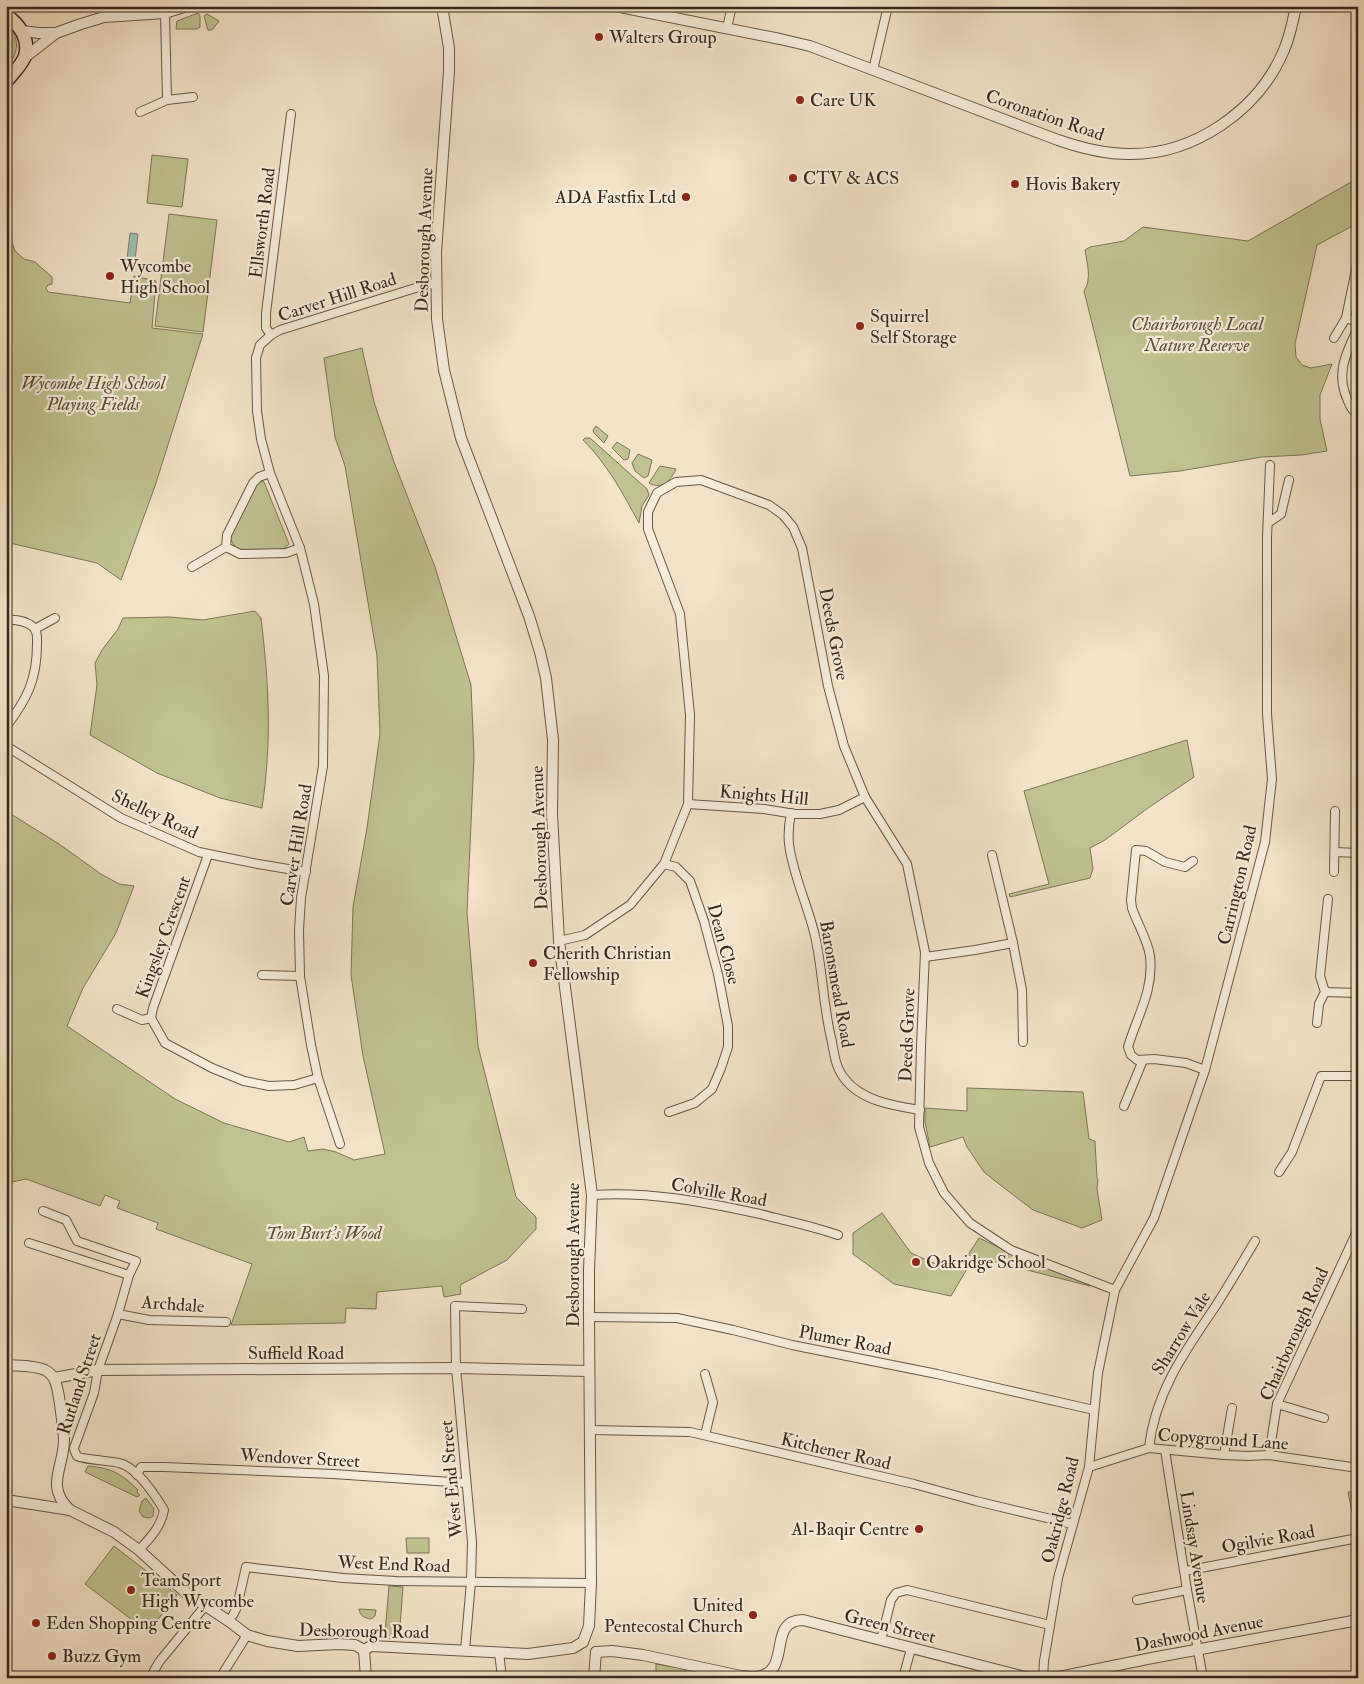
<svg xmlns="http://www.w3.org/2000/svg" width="1364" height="1684" viewBox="0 0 1364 1684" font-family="'IM FELL Double Pica',serif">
	<rect width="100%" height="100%" fill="#f4e3c7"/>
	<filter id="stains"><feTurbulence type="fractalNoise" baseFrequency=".004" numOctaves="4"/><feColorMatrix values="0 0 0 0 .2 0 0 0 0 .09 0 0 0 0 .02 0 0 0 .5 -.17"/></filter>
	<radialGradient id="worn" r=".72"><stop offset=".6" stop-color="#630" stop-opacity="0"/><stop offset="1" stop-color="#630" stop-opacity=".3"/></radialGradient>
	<g fill="#c1c291" stroke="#7d7556">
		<polygon points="198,13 200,16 200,27 197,29 176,29 177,21"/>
		<polygon points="207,14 219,21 212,30 208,30 204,16"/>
		<path d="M6 24C21 39 19 53 6 68Z"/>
		<polygon points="152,155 188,159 182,207 147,203"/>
		<path d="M1358 178V223L1317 245 1295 344 1296 357 1302 365 1311 368 1332 364 1320 395V419L1327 451 1301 455 1262 457 1180 471 1130 476 1084 291C1092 279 1087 263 1085 250L1090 247 1124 241 1143 227 1248 241Z"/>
		<polygon points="169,214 217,220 203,332 155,326"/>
		<polygon points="6,237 11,239 15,251 24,259 35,262 52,277 52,284 48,285 46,288 48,292 130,303 134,276 156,281 152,328 203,334 155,486 121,580 97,563 14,544 6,541"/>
		<polygon points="362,348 374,402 394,462 435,567 471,685 474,757 467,912 478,1046 516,1197 536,1217 536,1229 507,1260 460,1285 461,1294 444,1297 442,1286 377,1292 376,1309 346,1308 345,1323 231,1325 252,1264 156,1229 158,1223 117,1208 120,1201 105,1195 100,1206 26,1179 12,1182 6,1181 6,811 59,844 101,874 119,884 134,886 116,933 83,988 67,1026 175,1099 224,1123 289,1142 304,1137 308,1151 323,1149 336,1152 354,1160 385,1154 363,1056 351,975 353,907 367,828 380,734 377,656 345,466 335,437 324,358"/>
		<polygon points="596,426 608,436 604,443 594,433 593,430"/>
		<path d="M585 438H590L647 489 649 495 642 506 639 523C622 492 608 465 583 440Z"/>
		<polygon points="617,442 630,450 628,459 624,460 612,448"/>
		<polygon points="638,454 652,460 648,476 644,478 635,471 632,463"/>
		<path d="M660 466 676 469C671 481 661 490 649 483Z"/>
		<polygon points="262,481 264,482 289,544 281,551 241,552 236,549 230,538 255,485"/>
		<path d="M255 611 261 618C269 685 272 741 262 808L220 798 157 773 90 735 97 685 95 663 102 650 118 629 123 618 169 617 203 620Z"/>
		<polygon points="1187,740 1194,777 1148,808 1105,840 1090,848 1093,869 1090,878 1010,897 1009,894 1049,884 1024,791"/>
		<polygon points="967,1088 1083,1092 1089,1139 1095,1141 1097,1178 1098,1179 1097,1189 1102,1220 1082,1228 1033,1210 999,1184 984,1172 967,1147 963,1137 930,1147 925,1122 925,1108 967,1111"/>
		<polygon points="882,1213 911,1253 947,1269 967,1269 951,1296 894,1284 853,1254 853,1233"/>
		<polygon points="979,1238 1018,1256 1070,1275 1090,1286 968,1255"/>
		<path d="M88 1466C112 1468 122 1474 138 1490L137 1492 140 1495 137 1497 85 1472Z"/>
		<polygon points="1356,1489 1358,1489 1358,1519 1357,1521 1354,1522 1348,1492 1356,1492"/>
		<polygon points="146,1498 154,1509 153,1516 150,1518 143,1517 139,1511 142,1501"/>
		<polygon points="406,1538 429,1538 429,1553 407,1553"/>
		<polygon points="114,1546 177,1595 148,1632 85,1584"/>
		<polygon points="389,1586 403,1587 399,1639 379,1638 377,1634 385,1633"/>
		<path d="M359 1609 376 1610 375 1616 371 1619C364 1618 360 1616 359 1609Z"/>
		<polygon points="656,1664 686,1669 684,1678 656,1678"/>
	</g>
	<polygon fill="#9dbfae" stroke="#758373" points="130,233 138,234 135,260 127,259"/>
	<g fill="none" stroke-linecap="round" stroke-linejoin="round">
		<defs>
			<g id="minor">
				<polyline points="727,28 732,6"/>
				<polyline points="873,70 888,6"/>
				<polyline points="167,100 193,97"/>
				<polyline points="140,112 167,100 165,13"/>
				<polyline points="1346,318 1358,322"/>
				<path d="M1358 328C1346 353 1335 374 1348 401 1350 406 1352 411 1358 413"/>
				<polyline points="271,335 266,328 266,313 291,114"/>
				<polyline points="1334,338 1346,318 1357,264"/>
				<polyline points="1268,523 1281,514 1289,480"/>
				<polyline points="226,547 227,535 253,483 259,477 270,473"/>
				<polyline points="192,567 226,547 240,554 286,553 300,548"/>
				<path d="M6 619C15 620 25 620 32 626 38 631 37 638 37 644 37 680 27 699 6 727"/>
				<polyline points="35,629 55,618"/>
				<polyline points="6,746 121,818 199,852 258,864 306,872"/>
				<polyline points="688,804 764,809 795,814 820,814 839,810 865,797"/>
				<path d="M791 813C789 823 788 834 789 844 793 876 808 905 815 936 823 971 823 1007 832 1042 834 1054 836 1068 844 1078 861 1101 894 1106 920 1110"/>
				<polyline points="1335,852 1358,853"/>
				<polyline points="208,855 153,1008 151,1018 165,1043 212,1068 244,1081 269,1086 294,1085 318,1078"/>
				<polyline points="992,855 1013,943"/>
				<path d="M1193 861 1185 867 1165 862 1146 851 1136 850 1131 900 1132 908C1137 923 1148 941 1150 956 1154 991 1137 1016 1128 1047L1131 1055 1137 1060 1154 1059 1186 1063 1205 1070"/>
				<polyline points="664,864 676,867 690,881 704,921 718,974 728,1026 728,1047 721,1068 712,1089 695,1103 669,1112"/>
				<polyline points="1334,872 1335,811"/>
				<polyline points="559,941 585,935 630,905 664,864 688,804 690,715 680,614 648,529 648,512 657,493 676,482 701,480 769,505 783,515 793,527 802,548 828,686 844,746 865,797 907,864 925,952 921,1046 919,1127 929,1163 944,1193 970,1223 1011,1250 1115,1290"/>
				<polyline points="925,957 975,950 1013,943 1022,990 1023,1042"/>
				<polyline points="262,975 300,976"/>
				<polyline points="1325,992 1358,993"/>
				<polyline points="117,1009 142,1020 151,1018"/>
				<polyline points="1317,1023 1319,1004 1325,992 1320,976 1328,899"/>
				<polyline points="1124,1106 1143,1060"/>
				<polyline points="340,1144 318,1078 311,1045 300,976 299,930 301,898 323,766 324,676 314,604 300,548 270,473 261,439 257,411 256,358 260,345 271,335 280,330 422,286 436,283"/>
				<polyline points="1279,1172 1292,1152 1321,1076 1358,1076"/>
				<path d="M592 1195C649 1191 705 1202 760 1214 787 1221 813 1226 838 1235"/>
				<polyline points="43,1211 66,1220 77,1241 136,1261 129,1275"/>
				<path d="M29 1243 129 1275 118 1314 98 1370 94 1393 74 1448C74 1450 76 1454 77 1456 80 1459 111 1461 119 1463 137 1467 155 1495 164 1510 161 1527 150 1538 139 1550"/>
				<polyline points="118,1314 149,1320 226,1322"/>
				<polyline points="589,1317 677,1318 733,1330 792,1345 937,1374 1094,1410"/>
				<polyline points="1277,1404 1324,1418"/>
				<polyline points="591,1430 690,1432 914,1484 976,1501 1072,1524"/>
				<polyline points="705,1435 713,1402 705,1374"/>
				<path d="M1149 1448C1155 1393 1185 1351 1215 1307 1229 1285 1242 1263 1255 1241"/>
				<polyline points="1165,1450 1187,1590 1203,1678"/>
				<polyline points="1224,1455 1232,1408"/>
				<polyline points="1269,1455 1277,1404 1358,1229"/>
				<polyline points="1089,1467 1149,1448 1224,1455 1248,1456 1269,1455 1358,1468"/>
				<polyline points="137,1475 141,1467 164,1467 333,1474 466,1483"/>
				<polyline points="1185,1571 1358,1538"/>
				<polyline points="1137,1600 1187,1590"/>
				<polyline points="233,1615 237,1607 246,1567 343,1578 396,1581 591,1583"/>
				<polyline points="881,1640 891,1600 896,1593 907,1590 1050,1625"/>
				<polyline points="465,1650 471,1582 472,1542 456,1368 455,1306 522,1309"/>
				<polyline points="499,1652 502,1678"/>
				<polyline points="150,1678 159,1662 205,1606"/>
				<polyline points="220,1678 247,1635"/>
				<polyline points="903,1678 911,1649"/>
				<polyline points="1043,1678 1044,1661 1058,1578 1089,1467 1098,1373 1115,1290 1154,1218 1205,1070 1265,842 1272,779 1267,714 1267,538 1270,465"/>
			</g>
			<g id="tertiary">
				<polyline points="442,6 449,48 449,71 436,252 437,319 444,370 461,438 529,616 540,652 546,678 553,740 552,814 559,941 592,1195 589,1270 589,1317 591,1583 589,1626 583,1642"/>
				<path d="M615 6 780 39 810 46 1058 140C1081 148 1104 154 1129 154 1194 155 1259 110 1284 50 1290 36 1293 21 1296 6"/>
				<polyline points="22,31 39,33 56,33"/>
				<polyline points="24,58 56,33 81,24 104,17 165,13 187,6"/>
				<path d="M6 1365C18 1366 34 1365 45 1370 49 1372 53 1376 55 1381 59 1390 63 1427 64 1438 65 1466 44 1486 70 1510"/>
				<polyline points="54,1378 98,1370 456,1368 589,1371"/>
				<polyline points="6,1500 70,1510 114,1532 139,1550 185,1592 230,1622 247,1635 267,1641 298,1646 339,1644 355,1645 364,1650 371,1646 528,1654 573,1648 583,1642"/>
				<polyline points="364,1650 366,1678"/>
				<path d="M596 1652 612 1651 643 1655 741 1676C746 1676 752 1678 757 1677 793 1672 766 1620 803 1620L1025 1677 1041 1678"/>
				<polyline points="594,1678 596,1652"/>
				<polyline points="1046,1678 1059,1677 1152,1658 1358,1620"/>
			</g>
			<path id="primary" d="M6 15C19 24 30 39 25 56 22 65 12 74 6 82"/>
		</defs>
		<use href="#minor" stroke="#685746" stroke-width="10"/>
		<use href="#tertiary" stroke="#685746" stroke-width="12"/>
		<use href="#primary" stroke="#39281b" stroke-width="15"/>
		<use href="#minor" stroke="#f8eddb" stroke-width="8"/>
		<use href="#tertiary" stroke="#f8eddb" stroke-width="10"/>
		<use href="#primary" stroke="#f4e3c7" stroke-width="12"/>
	</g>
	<g fill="#8f2418" stroke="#f8eddb" stroke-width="2">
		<circle cx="599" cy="37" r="5"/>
		<circle cx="800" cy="100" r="5"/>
		<circle cx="793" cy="178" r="5"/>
		<circle cx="1015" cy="184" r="5"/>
		<circle cx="686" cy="197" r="5"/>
		<circle cx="110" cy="276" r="5"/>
		<circle cx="860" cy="326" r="5"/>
		<circle cx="533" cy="963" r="5"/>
		<circle cx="916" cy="1262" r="5"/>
		<circle cx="919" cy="1529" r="5"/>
		<circle cx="131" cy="1590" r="5"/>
		<circle cx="753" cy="1615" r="5"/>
		<circle cx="36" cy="1623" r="5"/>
		<circle cx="52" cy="1656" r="5"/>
	</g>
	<g text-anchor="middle" stroke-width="4.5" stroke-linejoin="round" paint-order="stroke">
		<g font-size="18" fill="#39281b" stroke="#f8eddb" text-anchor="start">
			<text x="609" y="43">Walters Group</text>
			<text x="810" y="106">Care UK</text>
			<text x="803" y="184">CTV &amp; ACS</text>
			<text x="1025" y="190">Hovis Bakery</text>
			<text x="676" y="203" text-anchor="end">ADA Fastfix Ltd</text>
			<text x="120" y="272">Wycombe<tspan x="120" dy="21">High School</tspan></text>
			<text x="870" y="322">Squirrel<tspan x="870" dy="21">Self Storage</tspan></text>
			<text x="543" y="959">Cherith Christian<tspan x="543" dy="21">Fellowship</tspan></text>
			<text x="926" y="1268">Oakridge School</text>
			<text x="909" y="1535" text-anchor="end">Al-Baqir Centre</text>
			<text x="141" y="1586">TeamSport<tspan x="141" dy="21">High Wycombe</tspan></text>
			<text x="743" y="1611" text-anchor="end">United<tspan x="743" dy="21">Pentecostal Church</tspan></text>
			<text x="46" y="1629">Eden Shopping Centre</text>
			<text x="62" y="1662">Buzz Gym</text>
		</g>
		<g font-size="18" fill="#39281b" stroke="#f8eddb">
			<text transform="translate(1045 115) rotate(19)" y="6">Coronation Road</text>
			<text transform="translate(262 223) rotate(-83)" y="6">Ellsworth Road</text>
			<text transform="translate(424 240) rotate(-88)" y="6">Desborough Avenue</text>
			<text transform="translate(337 297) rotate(-18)" y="6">Carver Hill Road</text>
			<text transform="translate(834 634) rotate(79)" y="6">Deeds Grove</text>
			<text transform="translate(764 795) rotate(5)" y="6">Knights Hill</text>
			<text transform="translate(155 814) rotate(25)" y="6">Shelley Road</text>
			<text transform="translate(539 838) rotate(-92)" y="6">Desborough Avenue</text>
			<text transform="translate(296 845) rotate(-81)" y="6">Carver Hill Road</text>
			<text transform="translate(1237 885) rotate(-77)" y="6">Carrington Road</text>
			<text transform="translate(163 937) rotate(-70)" y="6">Kingsley Crescent</text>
			<text transform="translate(724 944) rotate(75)" y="6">Dean Close</text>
			<text transform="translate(837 984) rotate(80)" y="6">Baronsmead Road</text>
			<text transform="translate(907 1035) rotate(-88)" y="6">Deeds Grove</text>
			<text transform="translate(719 1192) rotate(10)" y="6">Colville Road</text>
			<text transform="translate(573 1255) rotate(-90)" y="6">Desborough Avenue</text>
			<text transform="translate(173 1304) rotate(4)" y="6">Archdale</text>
			<text transform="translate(1181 1333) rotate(-58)" y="6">Sharrow Vale</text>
			<text transform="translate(1294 1334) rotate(-66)" y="6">Chairborough Road</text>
			<text transform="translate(845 1340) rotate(11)" y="6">Plumer Road</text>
			<text x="296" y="1359">Suffield Road</text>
			<text transform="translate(79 1384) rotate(-72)" y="6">Rutland Street</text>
			<text transform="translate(1223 1439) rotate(4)" y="6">Copyground Lane</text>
			<text transform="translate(836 1451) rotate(13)" y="6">Kitchener Road</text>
			<text transform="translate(300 1458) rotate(3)" y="6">Wendover Street</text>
			<text transform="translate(451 1479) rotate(-95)" y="6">West End Street</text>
			<text transform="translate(1060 1510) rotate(-76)" y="6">Oakridge Road</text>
			<text transform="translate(1268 1539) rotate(-10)" y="6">Ogilvie Road</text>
			<text transform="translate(1195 1547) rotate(81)" y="6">Lindsay Avenue</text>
			<text transform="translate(394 1564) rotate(2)" y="6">West End Road</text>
			<text transform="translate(890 1626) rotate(14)" y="6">Green Street</text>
			<text transform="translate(364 1631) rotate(1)" y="6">Desborough Road</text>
			<text transform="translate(1199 1633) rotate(-11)" y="6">Dashwood Avenue</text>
		</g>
		<g font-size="18" font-style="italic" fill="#5b4e38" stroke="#f8eddb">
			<text x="1197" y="330">Chairborough Local<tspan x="1197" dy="21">Nature Reserve</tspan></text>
			<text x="93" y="389">Wycombe High School<tspan x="93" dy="21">Playing Fields</tspan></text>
			<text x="324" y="1239">Tom Burt's Wood</text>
		</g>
	</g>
	<rect width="1364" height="1684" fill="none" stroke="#f4e3c7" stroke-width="25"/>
	<rect x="8" y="8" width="1349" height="1669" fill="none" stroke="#39281b" stroke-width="2.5"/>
	<rect x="12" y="12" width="1339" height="1659" fill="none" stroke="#39281b"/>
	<rect width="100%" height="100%" filter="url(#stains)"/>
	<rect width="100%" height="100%" fill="url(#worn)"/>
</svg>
